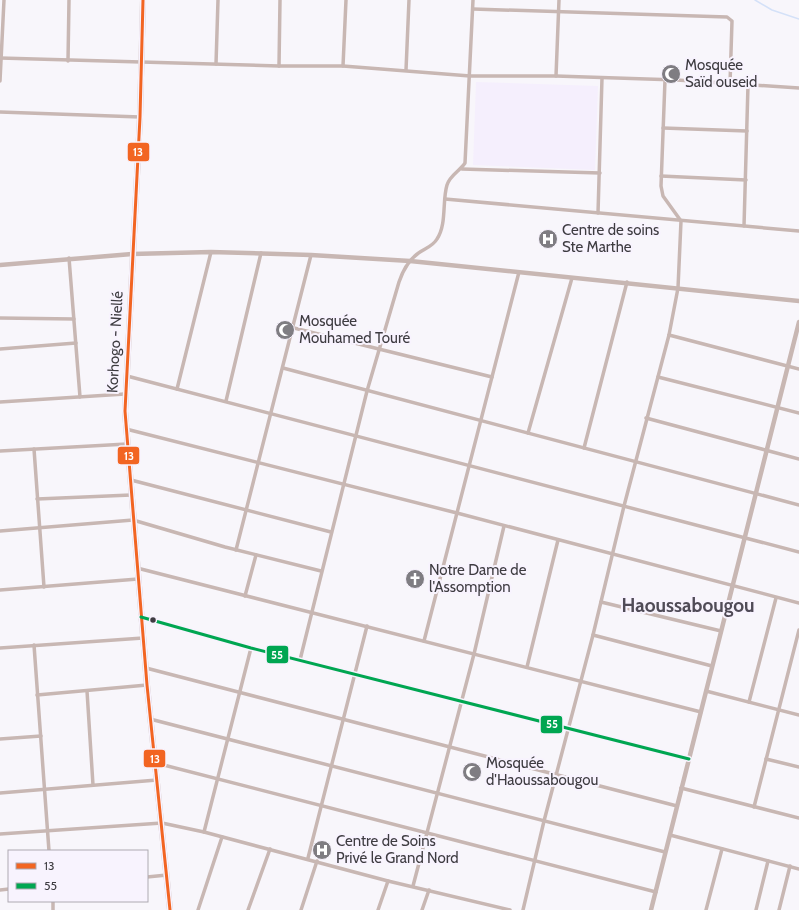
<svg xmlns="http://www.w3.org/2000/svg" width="799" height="910" viewBox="0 0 799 910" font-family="Cabin,sans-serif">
	<rect width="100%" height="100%" fill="#f8f6fb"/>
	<polygon fill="#f5effd" points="476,82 598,86 595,170 473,165"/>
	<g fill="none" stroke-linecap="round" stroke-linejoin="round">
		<polyline stroke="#d4e1f8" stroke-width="1.5" points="755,0 772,10 799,19"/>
		<g stroke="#c8b7b3" stroke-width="3.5">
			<polyline points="473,9 727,17 732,21 730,84"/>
			<polyline points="0,58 279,66 343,66 470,76 556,76 677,80 799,88"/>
			<polyline points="68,61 69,0"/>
			<polyline points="216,64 218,0"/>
			<polyline points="279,66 280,0"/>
			<polyline points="343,66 346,0"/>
			<polyline points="406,70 409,0"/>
			<polyline points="556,76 559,0"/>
			<polyline points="0,81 4,0"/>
			<polyline points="0,112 140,117"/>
			<polyline points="663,128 747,131"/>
			<polyline points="462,169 600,173"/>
			<polyline points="661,176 746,180"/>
			<polyline points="445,199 799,231"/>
			<polyline points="598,213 602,78"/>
			<polyline points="744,226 748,85"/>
			<polyline points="69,258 80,397"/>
			<polyline points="0,318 74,319"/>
			<polyline points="294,328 492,377"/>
			<polyline points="669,335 799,369"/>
			<polyline points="0,349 76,343"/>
			<polyline points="283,368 799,505"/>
			<polyline points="127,376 799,552"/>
			<polyline points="658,377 799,413"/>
			<polyline points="177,389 211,252"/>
			<polyline points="226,401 261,253"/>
			<polyline points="0,402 125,394"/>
			<polyline points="646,418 799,459"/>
			<polyline points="126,429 457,513 799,603"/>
			<polyline points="528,433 572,278"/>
			<polyline points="584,448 627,282"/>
			<polyline points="34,449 44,587"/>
			<polyline points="0,451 127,444"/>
			<polyline points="131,480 331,532"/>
			<polyline points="37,499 131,495"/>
			<polyline points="0,531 133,520 225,547 321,571"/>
			<polyline points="236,550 311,255"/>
			<polyline points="137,568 701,712"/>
			<polyline points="0,590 138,579"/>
			<polyline points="245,596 256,555"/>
			<polyline points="601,602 721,631"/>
			<polyline points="141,617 251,648 689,759"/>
			<polyline points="593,635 712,666"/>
			<polyline points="424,641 519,272"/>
			<polyline points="34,645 49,851"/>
			<polyline points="0,648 143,638"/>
			<path d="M300 660 367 391 399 282C403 270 409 259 420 252 426 248 433 246 437 239 447 224 442 201 447 185 450 175 460 171 465 163L473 0"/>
			<polyline points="527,667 558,540"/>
			<polyline points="146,668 677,806"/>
			<polyline points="87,691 93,785"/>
			<polyline points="706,691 799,715"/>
			<polyline points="37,695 147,685"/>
			<polyline points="749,702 776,598"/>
			<polyline points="150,719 665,852"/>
			<polyline points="0,739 41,736"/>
			<polyline points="766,759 799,767"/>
			<polyline points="156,763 656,892"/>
			<polyline points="681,788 799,818"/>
			<polyline points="0,793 157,780"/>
			<polyline points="754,807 799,630"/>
			<polyline points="204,832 251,648"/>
			<polyline points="0,834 162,823 204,832 388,881 510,910"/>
			<polyline points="670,835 799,869"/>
			<polyline points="308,858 367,626"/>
			<polyline points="147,877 167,875"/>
			<polyline points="413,886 474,654 504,526"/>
			<polyline points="0,890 9,889"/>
			<polyline points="53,901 53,910"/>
			<polyline points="198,910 222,837"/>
			<polyline points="248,910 270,849"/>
			<polyline points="301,910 317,861"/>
			<polyline points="378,910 388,881"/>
			<polyline points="422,910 429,890"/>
			<polyline points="523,910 544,821 593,635 624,506 669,335 678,288 681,221 663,196 661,186 665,80"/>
			<polyline points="706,910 722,849"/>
			<polyline points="756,910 768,861"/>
			<polyline points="779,910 790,866"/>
		</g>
		<g stroke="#c8b7b3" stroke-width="4.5">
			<polyline points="0,265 132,254 211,252 311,255 410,261 799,301"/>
			<polyline points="651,910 799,322"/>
		</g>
		<polyline stroke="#c5b6b3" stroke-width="6" points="143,0 140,117 125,411 147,685 170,910"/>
		<defs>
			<polyline id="bus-1" points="143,0 140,117 125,411 147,685 170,910"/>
			<polyline id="bus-2" points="141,617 251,648 689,759"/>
		</defs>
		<use href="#bus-1" stroke="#f8f3fe" stroke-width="6"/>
		<use href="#bus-2" stroke="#f8f3fe" stroke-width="6"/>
		<use href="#bus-1" stroke="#f26522" stroke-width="3"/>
		<use href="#bus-2" stroke="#00a651" stroke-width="3"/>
	</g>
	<defs>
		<symbol id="mosque-disc" viewBox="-11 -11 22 22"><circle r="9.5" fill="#7f7d82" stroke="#f8f3fe"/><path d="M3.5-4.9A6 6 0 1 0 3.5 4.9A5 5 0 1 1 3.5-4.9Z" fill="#fff"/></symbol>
		<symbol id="hospital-disc" viewBox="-11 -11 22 22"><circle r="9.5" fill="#7f7d82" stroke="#f8f3fe"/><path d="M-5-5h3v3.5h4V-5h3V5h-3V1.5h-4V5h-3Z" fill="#fff"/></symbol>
		<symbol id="church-disc" viewBox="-11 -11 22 22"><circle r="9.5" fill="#7f7d82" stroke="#f8f3fe"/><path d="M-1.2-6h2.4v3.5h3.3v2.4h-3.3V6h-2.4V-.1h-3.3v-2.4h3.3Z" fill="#fff"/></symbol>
	</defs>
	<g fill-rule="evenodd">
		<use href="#mosque-disc" x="660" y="63" width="22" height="22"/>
		<use href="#hospital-disc" x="537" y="228" width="22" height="22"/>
		<use href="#mosque-disc" x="274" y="319" width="22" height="22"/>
		<use href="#church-disc" x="404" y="568" width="22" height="22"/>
		<use href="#mosque-disc" x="461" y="761" width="22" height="22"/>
		<use href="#hospital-disc" x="311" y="839" width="22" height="22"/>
	</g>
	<circle fill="#3e3c41" stroke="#f8f3fe" stroke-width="1.5" cx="153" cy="620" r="3.5"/>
	<g text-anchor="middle" stroke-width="4" stroke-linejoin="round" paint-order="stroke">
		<g font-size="15" fill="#3e3c41" stroke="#f8f3fe" text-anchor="start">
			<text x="685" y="70">Mosquée<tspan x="685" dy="17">Saïd ouseid</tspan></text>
			<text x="562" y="235">Centre de soins<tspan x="562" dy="17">Ste Marthe</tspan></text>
			<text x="299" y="326">Mosquée<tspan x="299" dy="17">Mouhamed Touré</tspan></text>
			<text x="429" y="575">Notre Dame de<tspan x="429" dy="17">l'Assomption</tspan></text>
			<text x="486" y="768">Mosquée<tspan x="486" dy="17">d'Haoussabougou</tspan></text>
			<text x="336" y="846">Centre de Soins<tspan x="336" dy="17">Privé le Grand Nord</tspan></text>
		</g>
		<g font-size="15" fill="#3e3c41" stroke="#f8f3fe">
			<text transform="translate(115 342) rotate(-87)" y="5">Korhogo - Niellé</text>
		</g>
		<g font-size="19" font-weight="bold" fill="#504b57" stroke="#f8f3fe">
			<text x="688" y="612">Haoussabougou</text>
		</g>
	</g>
	<g stroke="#f8f3fe" stroke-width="1.5">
		<rect x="127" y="142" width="23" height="20" rx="4" fill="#f26522"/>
		<rect x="117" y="446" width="23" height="19" rx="4" fill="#f26522"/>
		<rect x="266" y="645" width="23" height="19" rx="4" fill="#00a651"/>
		<rect x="540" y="715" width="23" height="19" rx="4" fill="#00a651"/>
		<rect x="143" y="749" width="23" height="19" rx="4" fill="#f26522"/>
	</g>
	<g font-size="11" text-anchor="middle" font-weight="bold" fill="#fff">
		<text x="138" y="156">13</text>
		<text x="129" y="460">13</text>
		<text x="277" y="659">55</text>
		<text x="552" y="728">55</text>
		<text x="155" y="763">13</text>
	</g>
	<rect x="8" y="850" width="140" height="52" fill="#f8f3fe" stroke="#aeaab2"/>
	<rect x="16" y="863" width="20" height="6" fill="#f26522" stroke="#aeaab2"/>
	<text x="44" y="870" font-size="12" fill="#3e3c41">13</text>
	<rect x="16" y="883" width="20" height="6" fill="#00a651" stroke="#aeaab2"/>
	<text x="44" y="890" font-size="12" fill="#3e3c41">55</text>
</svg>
